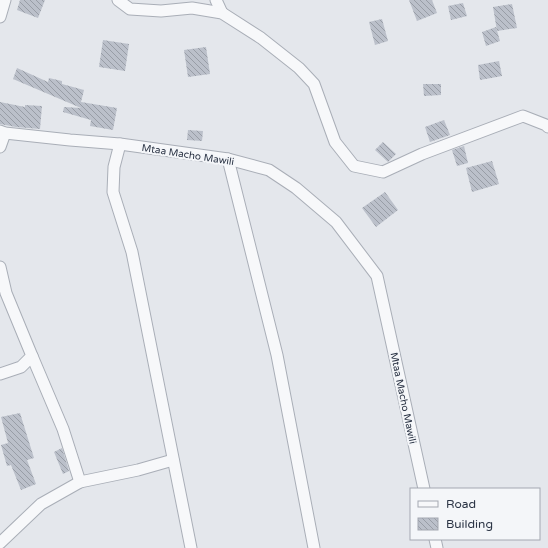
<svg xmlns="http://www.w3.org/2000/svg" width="548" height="548" viewBox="0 0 548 548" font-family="'Varela Round',sans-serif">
	<defs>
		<pattern id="building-back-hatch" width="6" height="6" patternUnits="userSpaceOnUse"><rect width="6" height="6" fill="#bbc0ca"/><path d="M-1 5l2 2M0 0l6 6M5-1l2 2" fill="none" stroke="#989da6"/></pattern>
	</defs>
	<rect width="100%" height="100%" fill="#e4e7ec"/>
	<g fill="url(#building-back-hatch)">
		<polygon points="20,0 45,0 38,18 17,10"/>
		<polygon points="409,0 432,0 437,13 417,21"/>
		<polygon points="463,3 467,16 451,20 448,6"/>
		<polygon points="512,4 517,28 497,31 493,7"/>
		<polygon points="382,19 388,41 375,45 369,22"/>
		<polygon points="496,27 500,41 486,46 482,32"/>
		<polygon points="103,40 129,44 125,71 99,67"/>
		<polygon points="206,47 210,74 188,77 184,50"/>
		<polygon points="499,61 502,76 480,80 478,65"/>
		<polygon points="17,68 48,82 49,78 62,81 62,84 84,90 81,102 117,108 113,130 90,126 91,120 63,112 64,107 81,108 13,79"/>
		<polygon points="423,84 441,84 441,95 424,96"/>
		<polygon points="0,102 25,107 25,105 42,106 40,129 16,127 0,124"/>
		<polygon points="444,120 450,135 430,142 425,127"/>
		<polygon points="188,130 203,131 202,141 187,140"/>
		<polygon points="383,142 396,154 388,162 375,150"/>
		<polygon points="464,146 468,163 457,166 452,150"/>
		<polygon points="492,161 499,184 472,192 466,168"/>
		<polygon points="385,192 398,210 376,227 362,208"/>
		<polygon points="20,413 34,458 27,460 36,484 21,490 11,465 7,466 1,445 8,443 1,417"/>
		<polygon points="62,448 69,471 63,474 54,452"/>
	</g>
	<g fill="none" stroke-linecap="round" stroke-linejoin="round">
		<defs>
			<g id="street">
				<polyline points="118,0 130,9 161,11 192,8 222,13 261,38 299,68 314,84 335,142 354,166 383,172 422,154 523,116 546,125 548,127"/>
				<polyline points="216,0 222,13"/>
				<polyline points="0,17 5,0"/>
				<polyline points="0,131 5,133 70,140 120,144 228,159 269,170 296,188 336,222 377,276 424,489"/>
				<polyline points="120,144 114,167 113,192 132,252 191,548"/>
				<polyline points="0,147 5,133"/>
				<polyline points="228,159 277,355 314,548"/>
				<polyline points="0,267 6,293 32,356 21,367 0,374"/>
				<polyline points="32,356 63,429 80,482"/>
				<polyline points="435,539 437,548"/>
				<polyline points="0,543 41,504 80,482 138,470 173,460"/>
			</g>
		</defs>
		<use href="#street" stroke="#a9aeb7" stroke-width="13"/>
		<use href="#street" stroke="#f7f8fa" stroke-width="11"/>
	</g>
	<g text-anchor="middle" stroke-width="4" stroke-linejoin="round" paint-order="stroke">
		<g font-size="10" fill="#2b3445" stroke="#f4f6f9">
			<text transform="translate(188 154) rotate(9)" y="4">Mtaa Macho Mawili</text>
			<text transform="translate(404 398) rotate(78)" y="4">Mtaa Macho Mawili</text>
		</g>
	</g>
	<rect x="410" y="488" width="130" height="52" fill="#f4f6f9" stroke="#a4a8b1"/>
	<rect x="418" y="501" width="20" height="6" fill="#f7f8fa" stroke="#a4a8b1"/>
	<text x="446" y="508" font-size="12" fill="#2b3445">Road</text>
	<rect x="418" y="518" width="20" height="12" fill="url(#building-back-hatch)" stroke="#a4a8b1"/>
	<text x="446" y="528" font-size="12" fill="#2b3445">Building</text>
</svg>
